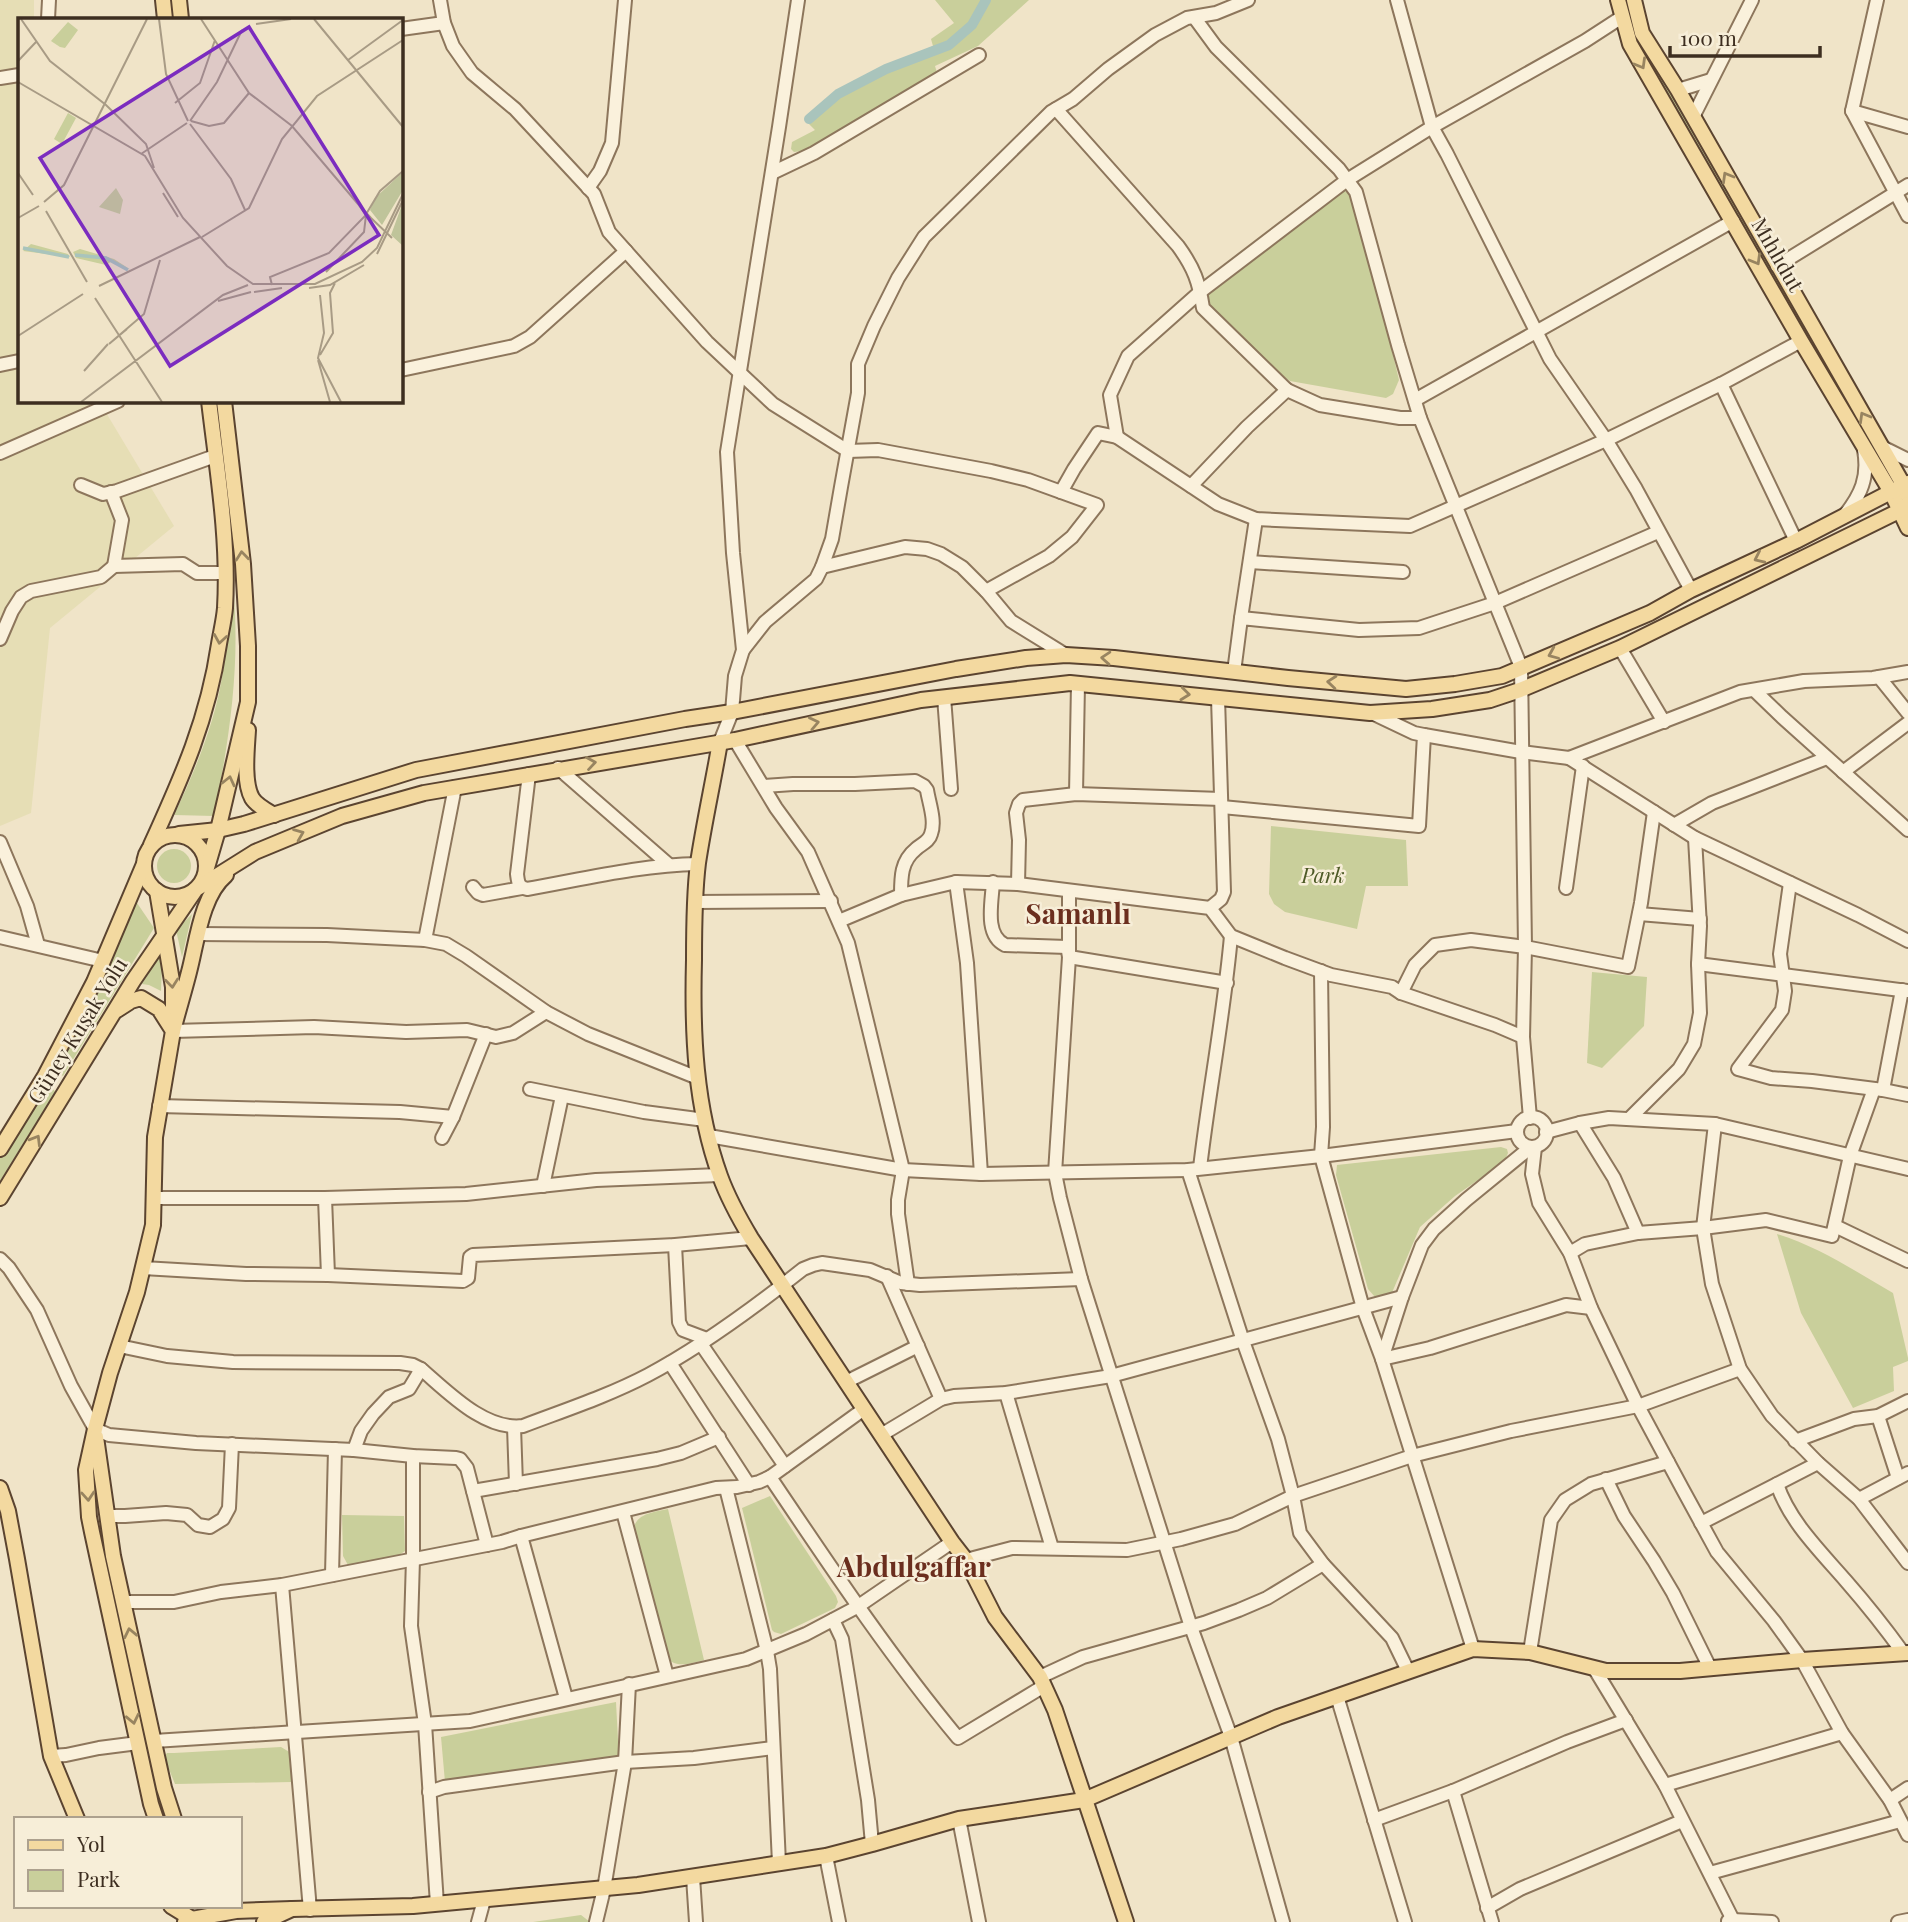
<svg xmlns="http://www.w3.org/2000/svg" width="1908" height="1922" viewBox="0 0 1908 1922" font-family="'Playfair Display',serif">
	<rect width="100%" height="100%" fill="#f0e4c8"/>
	<polygon fill="#e6deb5" points="0,0 34,0 34,19 19,19 19,401 99,401 174,526 50,628 31,813 0,826"/>
	<g fill="#c9cf9b">
		<polygon points="935,0 1029,0 978,46 935,66 938,76 825,140 802,151 794,152 791,149 792,142 815,130 805,120 835,94 885,68 933,46 931,39 954,23"/>
		<polygon points="1623,0 1628,0 1871,439 1867,440 1856,426 1638,47"/>
		<polygon points="1343,190 1350,194 1363,227 1399,380 1393,394 1386,398 1290,381 1283,376 1210,307 1206,296 1217,284"/>
		<path d="M233 587C241 664 229 741 214 816L174 815C189 784 202 753 212 720 225 679 228 630 233 587Z"/>
		<polygon points="1271,826 1406,840 1408,886 1366,886 1357,929 1285,912 1274,904 1269,894"/>
		<circle cx="174" cy="866" r="17"/>
		<polygon points="135,900 154,928 63,1076 56,1072"/>
		<polygon points="192,914 182,957 176,930"/>
		<polygon points="159,957 162,967 161,991 149,985 142,984"/>
		<polygon points="1592,972 1647,977 1644,1026 1602,1068 1587,1063"/>
		<polygon points="51,1089 54,1090 55,1092 0,1181 0,1158 43,1090"/>
		<polygon points="1501,1147 1507,1149 1508,1153 1504,1162 1455,1196 1420,1227 1391,1295 1385,1298 1375,1297 1368,1289 1336,1175 1337,1165"/>
		<path d="M1777 1234C1819 1247 1855 1271 1893 1293L1908 1358V1361L1893 1367 1894 1391 1853 1408 1801 1313Z"/>
		<polygon points="770,1496 836,1596 838,1602 835,1608 781,1634 774,1632 772,1630 742,1508"/>
		<path d="M668 1509 704 1660C691 1663 677 1669 667 1658L634 1527C638 1513 655 1512 668 1509Z"/>
		<polygon points="342,1515 404,1516 405,1551 399,1555 348,1565 343,1556"/>
		<polygon points="616,1702 619,1759 445,1782 441,1737"/>
		<polygon points="281,1747 291,1753 292,1782 175,1784 164,1757 167,1753 174,1753"/>
		<polygon points="581,1915 590,1922 533,1922"/>
	</g>
	<g fill="none" stroke-linecap="round" stroke-linejoin="round">
		<polyline stroke="#a9c4bc" stroke-width="10" points="809,119 838,94 886,69 949,45 972,25 986,0"/>
		<defs>
			<g id="minor">
				<polyline points="440,0 444,23 453,46 472,73 515,109 594,194 609,232 707,342 773,404 848,451 878,450 991,471 1028,480 1097,505 1072,537 1049,556 986,591"/>
				<polyline points="1397,0 1432,127 1447,154 1550,359 1606,440 1636,489 1691,590"/>
				<polyline points="1877,0 1852,111 1908,216"/>
				<polyline points="1194,17 1216,47 1339,169 1356,192 1398,345 1420,418 1521,667 1525,947 1523,1037 1530,1118"/>
				<polyline points="48,19 49,0"/>
				<polyline points="401,29 444,23"/>
				<polyline points="0,78 19,75"/>
				<polyline points="1678,90 1711,80"/>
				<path d="M1056 109 1178 246C1194 268 1199 282 1203 308L1287 390"/>
				<polyline points="1852,111 1908,127"/>
				<polyline points="1693,117 1752,0"/>
				<polyline points="772,173 814,153 979,55"/>
				<polyline points="588,188 600,171 612,143 625,0"/>
				<polyline points="1777,266 1908,185"/>
				<polyline points="0,365 19,361"/>
				<polyline points="401,370 514,346 530,337 626,251"/>
				<polyline points="1721,384 1796,541"/>
				<polyline points="1415,400 1733,221"/>
				<polyline points="1117,437 1110,395 1128,356 1200,292 1347,180 1432,127 1585,41 1622,17"/>
				<polyline points="1882,447 1908,460"/>
				<polyline points="0,453 118,401"/>
				<polyline points="81,485 103,494 117,491 215,456"/>
				<polyline points="1191,486 1247,427 1287,390 1320,405 1400,418 1420,418"/>
				<polyline points="111,492 122,520 114,566 183,564 197,573 225,573"/>
				<polyline points="1061,492 1074,469 1098,433 1117,437 1218,504 1256,519 1410,526 1606,440 1721,384 1801,341"/>
				<path d="M1844 516C1861 495 1869 477 1864 450"/>
				<polyline points="1250,562 1403,572"/>
				<polyline points="822,567 905,547 927,549 941,554 962,567 986,591 1011,621 1066,655"/>
				<polyline points="1241,618 1256,519"/>
				<polyline points="0,639 12,611 21,597 31,591 101,577 114,566"/>
				<polyline points="1620,648 1664,722"/>
				<polyline points="743,650 765,622 816,579 822,567 832,539 841,487 858,393 858,364 874,326 898,278 924,237 1051,112 1073,99 1108,69 1155,35 1187,18 1216,13 1248,0"/>
				<polyline points="1234,672 1241,618 1359,630 1419,628 1495,603 1658,532"/>
				<polyline points="1879,677 1908,713"/>
				<polyline points="1754,690 1782,717 1908,830"/>
				<polyline points="944,697 951,789"/>
				<polyline points="1372,713 1414,733 1424,735 1521,752 1569,758 1740,692 1804,681 1873,678 1908,672"/>
				<polyline points="735,740 776,808 808,852 848,943 903,1170 898,1200 898,1214 908,1284"/>
				<polyline points="720,742 732,712 735,676 743,650 733,553 727,452 779,127 798,0"/>
				<polyline points="1569,758 1695,838 1858,915 1908,941"/>
				<polyline points="558,768 668,864"/>
				<polyline points="1843,772 1908,723"/>
				<path d="M529 774 517 874C518 882 518 887 527 889 584 879 640 865 698 864"/>
				<path d="M764 786 793 784H855L915 781 924 786 927 790C929 803 936 821 931 834 929 842 921 844 916 849 901 861 901 877 901 895"/>
				<polyline points="1076,794 1078,684"/>
				<polyline points="1222,807 1419,826 1424,735"/>
				<polyline points="1674,825 1712,803 1827,758"/>
				<polyline points="0,842 27,906 38,945"/>
				<polyline points="956,882 967,963 981,1174"/>
				<path d="M993 882C992 902 984 935 1005 945L1067 947"/>
				<polyline points="1790,883 1780,954 1785,991 1782,1010 1738,1069 1771,1078 1812,1081 1883,1090 1908,1095"/>
				<polyline points="1018,884 1019,840 1016,813 1019,804 1023,800 1076,794 1221,799"/>
				<polyline points="473,887 478,893 483,895 522,888"/>
				<polyline points="1566,888 1583,766"/>
				<polyline points="1069,891 1069,957 1055,1173 1060,1198 1081,1279 1191,1627 1231,1737 1283,1922"/>
				<polyline points="695,902 831,901"/>
				<polyline points="1210,908 1221,899 1224,892 1218,698"/>
				<polyline points="1639,914 1700,919"/>
				<polyline points="839,921 901,895 956,882 1018,884 1210,908 1231,936 1285,958 1331,975 1392,987 1401,993 1495,1025 1523,1037"/>
				<polyline points="198,934 327,935 425,940 446,944 466,956 546,1012 565,1022 588,1034 698,1078"/>
				<polyline points="0,937 103,961"/>
				<polyline points="425,940 455,787"/>
				<polyline points="1068,951 1069,957 1227,983"/>
				<polyline points="1698,964 1908,991"/>
				<polyline points="1321,971 1323,1127 1321,1156 1363,1308 1382,1359 1430,1348 1566,1305 1591,1308"/>
				<polyline points="1401,993 1415,965 1435,945 1471,940 1525,947 1628,967 1641,903 1654,812"/>
				<polyline points="173,1031 314,1027 406,1032 467,1030 496,1037 513,1033 546,1012"/>
				<polyline points="530,1089 644,1112 705,1120"/>
				<polyline points="1883,1090 1902,990"/>
				<polyline points="159,1106 400,1112 453,1117"/>
				<circle cx="1532" cy="1132" r="15"/>
				<polyline points="1629,1119 1679,1069 1694,1044 1700,1013 1698,964 1700,926 1695,838"/>
				<polyline points="1580,1123 1614,1178 1638,1233 1703,1228 1766,1220 1832,1236 1850,1156 1874,1089"/>
				<polyline points="1715,1124 1703,1228 1712,1284 1740,1369 1772,1416 1818,1463 1859,1499 1908,1563"/>
				<polyline points="1546,1132 1580,1123 1609,1118 1715,1124 1908,1169"/>
				<polyline points="709,1136 903,1170 981,1174 1188,1170 1321,1156 1517,1131"/>
				<polyline points="442,1138 453,1117 486,1034"/>
				<polyline points="1535,1147 1532,1174 1539,1203 1570,1253 1591,1308 1638,1406 1682,1488 1717,1552 1774,1621 1802,1660 1842,1733 1890,1800 1908,1835"/>
				<path d="M1200 1168C1209 1091 1224 1014 1231 936"/>
				<polyline points="1188,1170 1243,1341 1278,1439 1293,1496 1300,1533 1323,1564 1392,1638 1408,1671"/>
				<polyline points="543,1186 562,1096"/>
				<polyline points="154,1198 325,1198 466,1194 596,1180 719,1175"/>
				<polyline points="325,1198 328,1275"/>
				<polyline points="1835,1226 1908,1261"/>
				<polyline points="675,1245 679,1322 683,1330 707,1339"/>
				<polyline points="1570,1253 1585,1244 1638,1233"/>
				<polyline points="0,1259 9,1268 37,1310 71,1386 95,1429 109,1435 196,1443 354,1450 413,1456 456,1458 460,1459 467,1468 487,1545"/>
				<polyline points="143,1268 246,1274 328,1275 463,1281 468,1278 470,1257 473,1255 675,1245 751,1238"/>
				<polyline points="887,1276 941,1399"/>
				<polyline points="701,1344 785,1466"/>
				<path d="M119 1346 167 1356 233 1362 400 1363 413 1365 421 1369C448 1392 485 1431 523 1426 565 1410 608 1396 648 1375 701 1347 755 1307 803 1269L813 1265 822 1263 870 1270 901 1283 920 1285 1081 1279"/>
				<polyline points="670,1363 749,1485"/>
				<polyline points="846,1382 918,1346"/>
				<polyline points="1006,1393 1052,1548"/>
				<polyline points="1878,1416 1898,1478"/>
				<polyline points="514,1427 516,1484"/>
				<polyline points="881,1435 941,1399 954,1396 1006,1393 1111,1376 1402,1297"/>
				<polyline points="1795,1441 1854,1419 1878,1416 1908,1401"/>
				<polyline points="354,1450 361,1431 373,1414 389,1397 409,1389 421,1369"/>
				<polyline points="413,1456 413,1559 411,1626 425,1724 437,1904"/>
				<path d="M770 1477C830 1566 889 1655 958 1738L1044 1686"/>
				<polyline points="1606,1479 1624,1516 1654,1561 1673,1593 1710,1668"/>
				<path d="M1777 1484C1789 1521 1821 1552 1846 1581 1867 1605 1886 1629 1904 1654"/>
				<polyline points="726,1488 767,1651 770,1669 779,1863"/>
				<polyline points="473,1491 657,1459 681,1453 719,1437"/>
				<polyline points="1859,1499 1908,1473"/>
				<polyline points="623,1512 667,1676"/>
				<polyline points="108,1516 125,1516 166,1513 187,1515 198,1525 210,1527 223,1519 229,1508 232,1444"/>
				<polyline points="1701,1523 1818,1463"/>
				<polyline points="521,1536 566,1698"/>
				<polyline points="966,1560 1012,1548 1127,1550 1181,1539 1235,1524 1293,1496 1412,1456 1511,1431 1638,1406 1740,1369"/>
				<polyline points="332,1575 335,1449"/>
				<polyline points="282,1585 310,1910"/>
				<polyline points="123,1602 174,1602 221,1592 282,1585 502,1542 521,1536 716,1488 737,1487 759,1482 770,1477 864,1409"/>
				<polyline points="833,1620 842,1639 868,1800 872,1844"/>
				<polyline points="1473,1649 1382,1359 1402,1297 1422,1245 1434,1229 1466,1200 1531,1147"/>
				<polyline points="1530,1652 1551,1520 1565,1500 1591,1484 1668,1462"/>
				<polyline points="1594,1668 1665,1785 1733,1920"/>
				<polyline points="1040,1677 1083,1657 1204,1623 1239,1610 1267,1598 1323,1564"/>
				<polyline points="1337,1696 1405,1922"/>
				<polyline points="154,1741 470,1721 746,1659 806,1634 857,1607 952,1542"/>
				<polyline points="51,1756 66,1755 99,1748 138,1743"/>
				<polyline points="1665,1785 1842,1733"/>
				<polyline points="1453,1791 1492,1922"/>
				<polyline points="429,1792 444,1787 625,1762 694,1758 773,1748"/>
				<polyline points="1890,1800 1908,1788"/>
				<polyline points="959,1819 979,1922"/>
				<polyline points="1374,1820 1453,1791 1567,1742 1626,1720"/>
				<polyline points="826,1856 839,1922"/>
				<polyline points="1710,1873 1900,1821"/>
				<polyline points="693,1877 696,1922"/>
				<polyline points="1487,1908 1520,1889 1682,1821"/>
				<polyline points="1728,1921 1733,1920 1772,1922"/>
				<polyline points="478,1922 484,1900"/>
				<polyline points="596,1922 604,1889 625,1762 629,1684"/>
				<polyline points="1898,1922 1908,1920"/>
			</g>
			<g id="major">
				<polyline points="163,0 165,19"/>
				<polyline points="179,0 181,19"/>
				<polyline points="1618,0 1630,44 1801,341 1891,492 1908,528"/>
				<polyline points="1634,0 1642,33 1678,90 1904,486 1906,494"/>
				<path d="M248 730C247 748 243 782 252 798 256 805 267 811 274 815"/>
				<path d="M720 742C713 783 704 823 698 863 694 895 694 928 694 960 692 1033 695 1107 720 1176 728 1198 739 1218 751 1238L952 1542 966 1560 995 1617 1040 1677 1055 1710 1126 1922"/>
				<polyline points="179,834 218,830 244,824 416,770 685,719 732,712 956,669 1026,658 1066,655 1114,658 1288,678 1406,689 1455,684 1502,676 1650,613 1691,590 1796,541 1908,483"/>
				<circle cx="175" cy="866" r="31"/>
				<path d="M151 845C182 777 208 719 219 644 221 632 224 620 225 608 229 539 217 469 209 401"/>
				<polyline points="206,871 218,830 248,702 248,646 243,564 224,401"/>
				<path d="M157 891 173 987V1031C178 1011 184 992 189 972 197 942 201 896 226 875"/>
				<polyline points="117,1010 131,1001 141,998 159,1009 173,1031 155,1137 153,1225 137,1292 110,1373 95,1429 86,1470 89,1517 92,1532 151,1804 156,1819"/>
				<polyline points="0,1149 45,1076 94,982 144,864"/>
				<polyline points="0,1198 133,981 196,889 255,852 342,816 424,793 735,740 921,700 1070,683 1370,713 1432,709 1490,700 1520,690 1620,648 1899,511 1908,504"/>
				<polyline points="96,1437 113,1556 164,1788 174,1819"/>
				<polyline points="0,1488 8,1511 17,1559 51,1756 77,1819"/>
				<polyline points="171,1906 192,1919"/>
				<polyline points="292,1909 413,1906 638,1885 826,1856 872,1844 959,1819 1084,1800 1278,1717 1473,1649 1530,1652 1606,1671 1680,1671 1802,1660 1908,1653"/>
				<polyline points="185,1922 192,1919 236,1911 292,1909 264,1922"/>
			</g>
		</defs>
		<use href="#minor" stroke="#8d765c" stroke-width="16"/>
		<use href="#major" stroke="#5b4430" stroke-width="18"/>
		<use href="#minor" stroke="#faf1dc" stroke-width="12"/>
		<use href="#major" stroke="#f3d9a0" stroke-width="14"/>
	</g>
	<defs><path id="oneway-chevron" d="M-2-3.5L2.5 0L-2 3.5" fill="none" stroke-width="1.6" stroke-linecap="round" stroke-linejoin="round" transform="scale(1.75)"/></defs>
	<g stroke="#988460">
		<use href="#oneway-chevron" transform="translate(1641 64) rotate(60)"/>
		<use href="#oneway-chevron" transform="translate(1727 177) rotate(-120)"/>
		<use href="#oneway-chevron" transform="translate(1756 260) rotate(60)"/>
		<use href="#oneway-chevron" transform="translate(1864 417) rotate(-120)"/>
		<use href="#oneway-chevron" transform="translate(242 556) rotate(-96)"/>
		<use href="#oneway-chevron" transform="translate(1759 558) rotate(155)"/>
		<use href="#oneway-chevron" transform="translate(220 639) rotate(99)"/>
		<use href="#oneway-chevron" transform="translate(1553 654) rotate(157)"/>
		<use href="#oneway-chevron" transform="translate(1106 658) rotate(-176)"/>
		<use href="#oneway-chevron" transform="translate(1332 682) rotate(-175)"/>
		<use href="#oneway-chevron" transform="translate(1185 694) rotate(6)"/>
		<use href="#oneway-chevron" transform="translate(814 723) rotate(-12)"/>
		<use href="#oneway-chevron" transform="translate(591 763) rotate(-9)"/>
		<use href="#oneway-chevron" transform="translate(229 781) rotate(-77)"/>
		<use href="#oneway-chevron" transform="translate(299 834) rotate(-22)"/>
		<use href="#oneway-chevron" transform="translate(172 983) rotate(84)"/>
		<use href="#oneway-chevron" transform="translate(36 1140) rotate(-59)"/>
		<use href="#oneway-chevron" transform="translate(88 1496) rotate(86)"/>
		<use href="#oneway-chevron" transform="translate(130 1633) rotate(-102)"/>
		<use href="#oneway-chevron" transform="translate(133 1719) rotate(78)"/>
	</g>
	<g text-anchor="middle" stroke-width="5" stroke-linejoin="round" paint-order="stroke">
		<g font-size="21" fill="#3d2e20" stroke="#f7eed8">
			<text transform="translate(1777 255) rotate(60)" y="7">Mıhlıdut</text>
			<text transform="translate(78 1031) rotate(-58)" y="7">Güney Kuşak Yolu</text>
		</g>
		<g font-size="21" font-style="italic" fill="#4d5a26" stroke="#f7eed8">
			<text x="1323" y="883">Park</text>
		</g>
		<g font-size="28" font-weight="bold" fill="#6b2e1e" stroke="#f7eed8">
			<text x="1078" y="924">Samanlı</text>
			<text x="914" y="1577">Abdulgaffar</text>
		</g>
	</g>
	<g transform="translate(18 18)">
		<rect width="385" height="385" fill="#f0e4c8"/>
		<path d="M50 4 60 12 47 30 42 29 33 23ZM50 95 58 100 44 126 36 121ZM98 170 105 182 102 196 81 189ZM13 226 50 236 52 239 5 233ZM62 231 96 241 113 252 94 243 88 247 58 240 55 234Z" fill="#c9cf9b"/>
		<path d="M385 154V172L364 207 352 192 357 180ZM385 184V228L373 217Z" fill="#bfc49a"/>
		<path fill="none" stroke="#a9c4bc" stroke-width="3.5" d="M5 230 51 239M57 237 88 240 110 252"/>
		<path fill="none" stroke="#a89b85" stroke-width="2" d="M3 1 32 43 88 87 128 126 136 150M141 1 148 56 170 103M183 1 231 75 274 108 340 186M296 1 385 109M238 6 273 1M330 42 385 2M0 43 18 24M0 64 127 138 165 200 209 248 235 266H297L344 244 359 230 385 176M157 85 182 65 197 22M172 103 199 64 224 12M173 103 191 108 206 105 231 75M172 106 213 161 227 192M123 136 169 105M0 155 15 177M145 175 160 199M26 184 46 167 129 1M28 193 69 264M0 200 21 188M353 200 374 220M184 219 231 190 264 121 299 78 385 22M359 236 385 182M308 254 346 214 348 197 340 186 353 200 348 197M254 267 252 259 311 235 347 198 362 173 385 153M81 268 182 219M291 270 312 267 346 247M236 274 264 270M302 277 306 315 300 340 323 384M77 280 144 384M200 283 233 274M109 311 91 326 126 296 142 242M0 318 65 276M302 337 315 315 312 275 317 265M300 342 312 384M66 353 90 326M63 384 205 277 230 267"/>
		<path fill="#7b2cbf" fill-opacity="0.15" stroke="#7b2cbf" stroke-width="3.5" d="M231 9 361 217 152 348 22 140Z"/>
		<rect width="385" height="385" fill="none" stroke="#3d2e20" stroke-width="3.5"/>
	</g>
	<rect x="14" y="1817" width="228" height="91" fill="#f7eed8" stroke="#ada18e" stroke-width="2"/>
	<rect x="28" y="1840" width="35" height="10" fill="#f3d9a0" stroke="#ada18e" stroke-width="2"/>
	<text x="77" y="1852" font-size="21" fill="#3d2e20">Yol</text>
	<rect x="28" y="1870" width="35" height="21" fill="#c9cf9b" stroke="#ada18e" stroke-width="2"/>
	<text x="77" y="1887" font-size="21" fill="#3d2e20">Park</text>
	<path d="M1670 46v10h150v-10" fill="none" stroke="#3d2e20" stroke-width="3.5"/>
	<text x="1680" y="46" font-size="21" fill="#3d2e20" stroke="#f7eed8" stroke-width="5" paint-order="stroke">100 m</text>
</svg>
